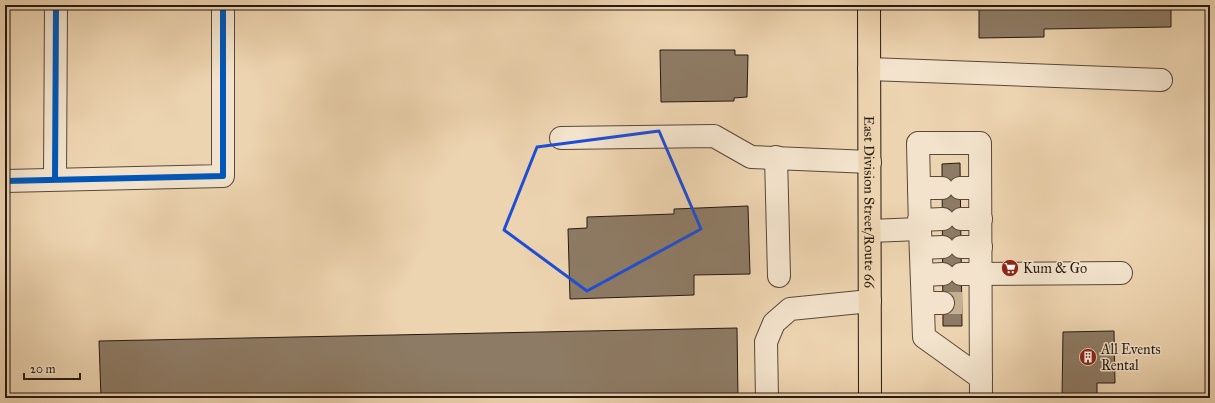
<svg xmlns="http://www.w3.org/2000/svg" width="1215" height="403" viewBox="0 0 1215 403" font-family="'IM FELL Great Primer',serif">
	<rect width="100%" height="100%" fill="#edd4b0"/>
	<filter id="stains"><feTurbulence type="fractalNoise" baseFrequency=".005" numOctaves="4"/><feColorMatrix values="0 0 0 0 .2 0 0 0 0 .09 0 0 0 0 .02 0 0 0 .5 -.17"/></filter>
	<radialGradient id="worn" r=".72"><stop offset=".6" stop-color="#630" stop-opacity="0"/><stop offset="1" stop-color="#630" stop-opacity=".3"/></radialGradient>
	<g fill="#8e7b65" stroke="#271a13">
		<polygon points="967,5 1171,5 1171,27 1044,29 1044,37 979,38 979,9 966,9"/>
		<polygon points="660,50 735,50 735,55 748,55 747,97 734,98 734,101 661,102"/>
		<polygon points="960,163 962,326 943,326 942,164"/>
		<polygon points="748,206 750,274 694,275 694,295 570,299 568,229 587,228 587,217 674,214 674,209"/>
		<polygon points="737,328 738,398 101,398 99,341"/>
		<polygon points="1114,331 1115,383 1097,383 1097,398 1062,398 1063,332"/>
	</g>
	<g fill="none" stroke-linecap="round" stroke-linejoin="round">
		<polyline stroke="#c5af91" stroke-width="22" stroke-dasharray="22 11" stroke-linecap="butt" points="943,303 962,303"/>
		<defs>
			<g id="minor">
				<polyline points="869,69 1161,80"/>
				<polyline points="561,138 714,136 751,157 870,162"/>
				<polyline points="776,157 779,276"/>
				<polyline points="55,179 56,5"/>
				<polyline points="5,181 223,176 223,5"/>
				<polyline points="919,188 942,188"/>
				<polyline points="960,188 980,188"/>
				<polyline points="961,219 981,219"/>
				<polyline points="919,220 943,219"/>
				<polyline points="920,229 918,143 980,143 981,398"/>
				<polyline points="870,231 920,229 924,337 981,378"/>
				<polyline points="961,247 981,247"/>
				<polyline points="921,248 943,247"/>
				<polyline points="961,274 1121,273"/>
				<polyline points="922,275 943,274"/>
				<polyline points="923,303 943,303"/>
				<polyline points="767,398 766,342 774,323 790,309 870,301"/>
			</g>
			<g id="major">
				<path id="s1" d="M869 5 870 398"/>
			</g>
		</defs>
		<use href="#minor" stroke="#58483a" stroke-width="24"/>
		<use href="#major" stroke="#271a13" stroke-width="24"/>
		<use href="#minor" stroke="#f3e3cc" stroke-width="22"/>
		<use href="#major" stroke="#edd4b0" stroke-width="22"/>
		<defs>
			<g id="cycleway">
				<polyline points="55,179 56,5"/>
				<polyline points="5,181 223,176 223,5"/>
			</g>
		</defs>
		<use href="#cycleway" stroke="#f3e3cc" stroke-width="8"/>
		<use href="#cycleway" stroke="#0057b8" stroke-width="6"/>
	</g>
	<path fill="none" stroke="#1d4ed8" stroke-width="3" stroke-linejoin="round" d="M659 131 701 229 587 291 504 230 537 147Z"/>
	<defs>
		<symbol id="supermarket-disc" viewBox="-11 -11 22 22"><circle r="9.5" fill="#8f2418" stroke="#f3e3cc"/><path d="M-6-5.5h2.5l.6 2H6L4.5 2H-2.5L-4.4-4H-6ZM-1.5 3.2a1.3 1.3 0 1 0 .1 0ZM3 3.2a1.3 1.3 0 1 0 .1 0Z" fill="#fff"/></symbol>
		<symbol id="building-disc" viewBox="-11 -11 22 22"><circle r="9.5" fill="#8f2418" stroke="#f3e3cc"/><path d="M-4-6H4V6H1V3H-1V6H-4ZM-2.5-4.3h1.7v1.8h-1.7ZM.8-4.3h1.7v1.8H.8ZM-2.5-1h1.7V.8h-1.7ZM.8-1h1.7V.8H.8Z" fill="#fff"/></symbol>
	</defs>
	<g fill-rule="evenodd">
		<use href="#supermarket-disc" x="1000" y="258" width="20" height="20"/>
		<use href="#building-disc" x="1078" y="347" width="20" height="20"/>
	</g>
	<g text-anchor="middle" stroke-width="3" stroke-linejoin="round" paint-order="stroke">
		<g font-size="14" fill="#271a13" stroke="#f3e3cc">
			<text dy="5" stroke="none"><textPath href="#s1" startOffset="197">East Division Street/Route 66</textPath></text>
		</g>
		<g font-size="14" fill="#271a13" stroke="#f3e3cc" text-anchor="start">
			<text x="1023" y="273">Kum &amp; Go</text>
			<text x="1101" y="354">All Events<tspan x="1101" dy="16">Rental</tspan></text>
		</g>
	</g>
	<rect width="1215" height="403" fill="none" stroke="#edd4b0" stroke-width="20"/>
	<rect x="6" y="6" width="1203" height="391" fill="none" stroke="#271a13" stroke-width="2"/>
	<rect x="10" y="10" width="1195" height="383" fill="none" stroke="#271a13"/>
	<path d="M24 373v6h56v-6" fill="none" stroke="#271a13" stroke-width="2"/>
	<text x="30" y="373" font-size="12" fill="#271a13" stroke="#f3e3cc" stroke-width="3" paint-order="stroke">20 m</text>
	<rect width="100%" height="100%" filter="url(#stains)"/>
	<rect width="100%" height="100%" fill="url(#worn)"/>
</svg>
